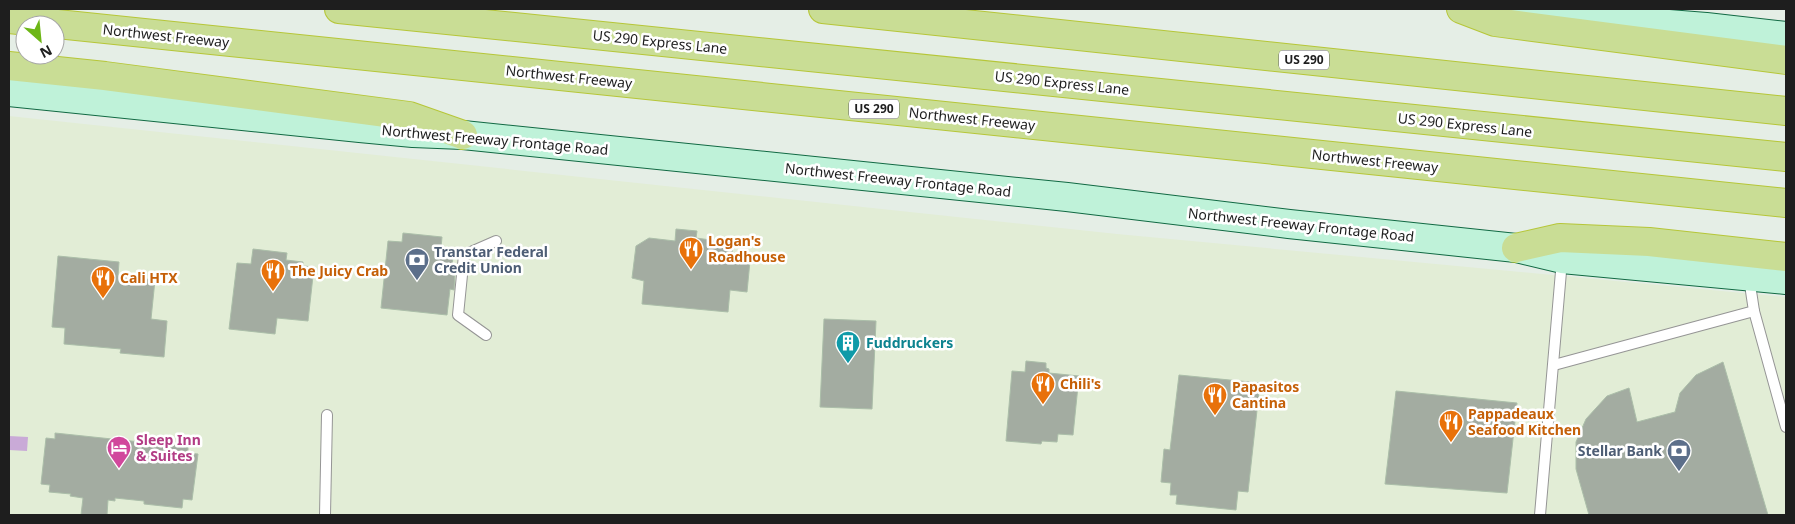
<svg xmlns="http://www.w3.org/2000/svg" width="1795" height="524" viewBox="0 0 1795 524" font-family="'Noto Sans',sans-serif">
	<rect width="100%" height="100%" fill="#e5eee6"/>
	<polygon fill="#e2edd6" points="9,116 1117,234 1786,297 1786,515 9,515"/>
	<polygon fill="#c9aad7" points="9,436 28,437 27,451 9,450"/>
	<g fill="#a3aca1" stroke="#abbea9">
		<polygon points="676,229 697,231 696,238 733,243 732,258 750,261 747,292 730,290 728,312 642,304 644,281 632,278 636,246 649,238 675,241"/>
		<polygon points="403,233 442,237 441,248 454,249 451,273 455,273 454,290 450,289 447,315 381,308 388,241 402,242"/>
		<polygon points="253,249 287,253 286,260 303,262 303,266 314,267 308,321 277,318 275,334 229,329 237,263 251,264"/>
		<polygon points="58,256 119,262 118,276 155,280 151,319 167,321 164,357 120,353 121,349 64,344 65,328 52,327"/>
		<polygon points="824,319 876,321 872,409 820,407"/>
		<polygon points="1026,361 1046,363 1046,368 1049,369 1049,373 1079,376 1073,435 1058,434 1057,442 1042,441 1041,444 1006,441 1012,371 1025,372"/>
		<polygon points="1723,362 1768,515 1589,515 1576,469 1576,442 1586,419 1607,396 1629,388 1637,422 1675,412 1680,393 1696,375"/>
		<polygon points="1179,375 1260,383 1248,492 1238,491 1236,510 1176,504 1177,495 1170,495 1171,483 1161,482 1164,449 1170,450"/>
		<polygon points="1396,391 1517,403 1507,493 1385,484"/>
		<polygon points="55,433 188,447 188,453 198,454 192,500 183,499 182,508 144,504 144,501 115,498 115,501 108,500 107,515 81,515 83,498 70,496 71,494 49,492 50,485 41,484 46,438 55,439"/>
	</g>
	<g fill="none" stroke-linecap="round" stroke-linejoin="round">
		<defs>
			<g id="service">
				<polyline points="1754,311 1786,427"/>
				<polyline points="486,335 458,315 464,255 496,241"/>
				<polyline points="1554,365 1754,311 1749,278"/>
				<polyline points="325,515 327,415"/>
				<polyline points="1540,515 1562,260"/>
			</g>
			<g id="secondary">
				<polyline points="1494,10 1706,27 1786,36"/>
				<polyline points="9,92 360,128 413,133 463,135 1067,197 1289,224 1516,248 1562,259 1786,280"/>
			</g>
			<g id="motorway">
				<polyline points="339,9 1786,157"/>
				<polyline points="823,9 1786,111"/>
				<polyline points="1461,9 1495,22 1786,60"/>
				<polyline points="9,19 1786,203"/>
				<polyline points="9,66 105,76 409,116 463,135"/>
				<polyline points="1516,248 1560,238 1649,242 1786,257"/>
			</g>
		</defs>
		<use href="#service" stroke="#959595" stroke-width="12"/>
		<use href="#secondary" stroke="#116943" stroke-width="30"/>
		<use href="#motorway" stroke="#b6c638" stroke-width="30"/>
		<use href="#service" stroke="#fff" stroke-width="10"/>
		<use href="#secondary" stroke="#bff2d9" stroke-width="28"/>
		<use href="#motorway" stroke="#c9dd95" stroke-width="28"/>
	</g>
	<defs>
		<symbol id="restaurant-pin" viewBox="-11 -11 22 30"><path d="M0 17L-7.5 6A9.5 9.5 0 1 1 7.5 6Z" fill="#e8710a" stroke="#fff"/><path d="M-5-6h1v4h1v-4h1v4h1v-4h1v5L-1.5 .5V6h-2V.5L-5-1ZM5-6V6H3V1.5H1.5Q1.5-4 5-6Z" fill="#fff"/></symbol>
		<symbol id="bank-pin" viewBox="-11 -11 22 30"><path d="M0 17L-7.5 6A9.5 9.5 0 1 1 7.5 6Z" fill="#5c6f8a" stroke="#fff"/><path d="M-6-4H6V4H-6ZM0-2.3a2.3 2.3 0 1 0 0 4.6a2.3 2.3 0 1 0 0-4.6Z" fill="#fff"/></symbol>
		<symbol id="building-pin" viewBox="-11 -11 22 30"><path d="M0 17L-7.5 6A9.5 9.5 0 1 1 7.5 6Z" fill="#0f9aa8" stroke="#fff"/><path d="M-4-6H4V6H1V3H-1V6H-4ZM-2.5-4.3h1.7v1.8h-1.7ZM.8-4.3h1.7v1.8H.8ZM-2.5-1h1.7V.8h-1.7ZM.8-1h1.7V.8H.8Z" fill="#fff"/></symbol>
		<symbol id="hotel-pin" viewBox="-11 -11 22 30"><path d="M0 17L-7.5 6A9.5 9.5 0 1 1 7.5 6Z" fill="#d1479c" stroke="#fff"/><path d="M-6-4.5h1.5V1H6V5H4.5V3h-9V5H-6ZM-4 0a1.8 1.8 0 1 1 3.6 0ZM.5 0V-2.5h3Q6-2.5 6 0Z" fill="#fff"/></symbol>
	</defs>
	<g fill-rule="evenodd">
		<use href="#restaurant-pin" x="677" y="235" width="28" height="38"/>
		<use href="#bank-pin" x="403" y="246" width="28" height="38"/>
		<use href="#restaurant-pin" x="259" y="257" width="28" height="38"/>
		<use href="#restaurant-pin" x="89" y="264" width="28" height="38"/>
		<use href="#building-pin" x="834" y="329" width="28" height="38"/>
		<use href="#restaurant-pin" x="1029" y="370" width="28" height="38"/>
		<use href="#restaurant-pin" x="1201" y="381" width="28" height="38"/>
		<use href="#restaurant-pin" x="1437" y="408" width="28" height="38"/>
		<use href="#hotel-pin" x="105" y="434" width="28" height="38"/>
		<use href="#bank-pin" x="1665" y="437" width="28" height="38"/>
	</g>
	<g text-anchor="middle" stroke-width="5" stroke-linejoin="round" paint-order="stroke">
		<g fill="#fff" stroke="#626262" stroke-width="1">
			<rect x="1279" y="50.5" width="50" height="19" rx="4"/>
			<rect x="849" y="99.5" width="50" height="19" rx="4"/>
		</g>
		<g font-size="12" font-weight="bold" fill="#1e1e1e">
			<text x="1304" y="64">US 290</text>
			<text x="874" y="113">US 290</text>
		</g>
		<g font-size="14" fill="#1e1e1e" stroke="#fff">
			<text transform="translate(166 36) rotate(6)" y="5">Northwest Freeway</text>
			<text transform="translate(660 42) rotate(6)" y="5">US 290 Express Lane</text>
			<text transform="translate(569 77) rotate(6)" y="5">Northwest Freeway</text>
			<text transform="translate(1062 83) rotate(6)" y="5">US 290 Express Lane</text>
			<text transform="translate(972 119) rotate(6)" y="5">Northwest Freeway</text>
			<text transform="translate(1465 125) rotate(6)" y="5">US 290 Express Lane</text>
			<text transform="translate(495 140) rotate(5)" y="5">Northwest Freeway Frontage Road</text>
			<text transform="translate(1375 161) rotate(6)" y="5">Northwest Freeway</text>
			<text transform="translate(898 180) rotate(6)" y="5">Northwest Freeway Frontage Road</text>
			<text transform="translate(1301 225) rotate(6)" y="5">Northwest Freeway Frontage Road</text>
		</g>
		<g font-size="14" font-weight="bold" fill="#c56008" stroke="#fff" text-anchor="start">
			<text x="708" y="246">Logan's<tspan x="708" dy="16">Roadhouse</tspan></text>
			<text x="290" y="276">The Juicy Crab</text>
			<text x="120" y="283">Cali HTX</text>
			<text x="1060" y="389">Chili's</text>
			<text x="1232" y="392">Papasitos<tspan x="1232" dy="16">Cantina</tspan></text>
			<text x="1468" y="419">Pappadeaux<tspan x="1468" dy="16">Seafood Kitchen</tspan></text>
		</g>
		<g font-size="14" font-weight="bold" fill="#4e5e75" stroke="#fff" text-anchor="start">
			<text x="434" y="257">Transtar Federal<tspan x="434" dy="16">Credit Union</tspan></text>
			<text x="1662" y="456" text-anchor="end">Stellar Bank</text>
		</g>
		<g font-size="14" font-weight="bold" fill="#0d838f" stroke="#fff" text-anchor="start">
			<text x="866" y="348">Fuddruckers</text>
		</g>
		<g font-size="14" font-weight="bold" fill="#b23c85" stroke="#fff" text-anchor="start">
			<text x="136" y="445">Sleep Inn<tspan x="136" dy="16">&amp; Suites</tspan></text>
		</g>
	</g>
	<rect width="1795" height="524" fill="none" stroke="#1e1e1e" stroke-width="20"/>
	<g transform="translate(40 40) rotate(153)"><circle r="24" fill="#ffffff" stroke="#a5a5a5"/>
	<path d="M0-4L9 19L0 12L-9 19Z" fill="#6db616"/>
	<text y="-8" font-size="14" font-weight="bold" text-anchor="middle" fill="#1e1e1e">N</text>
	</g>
</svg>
